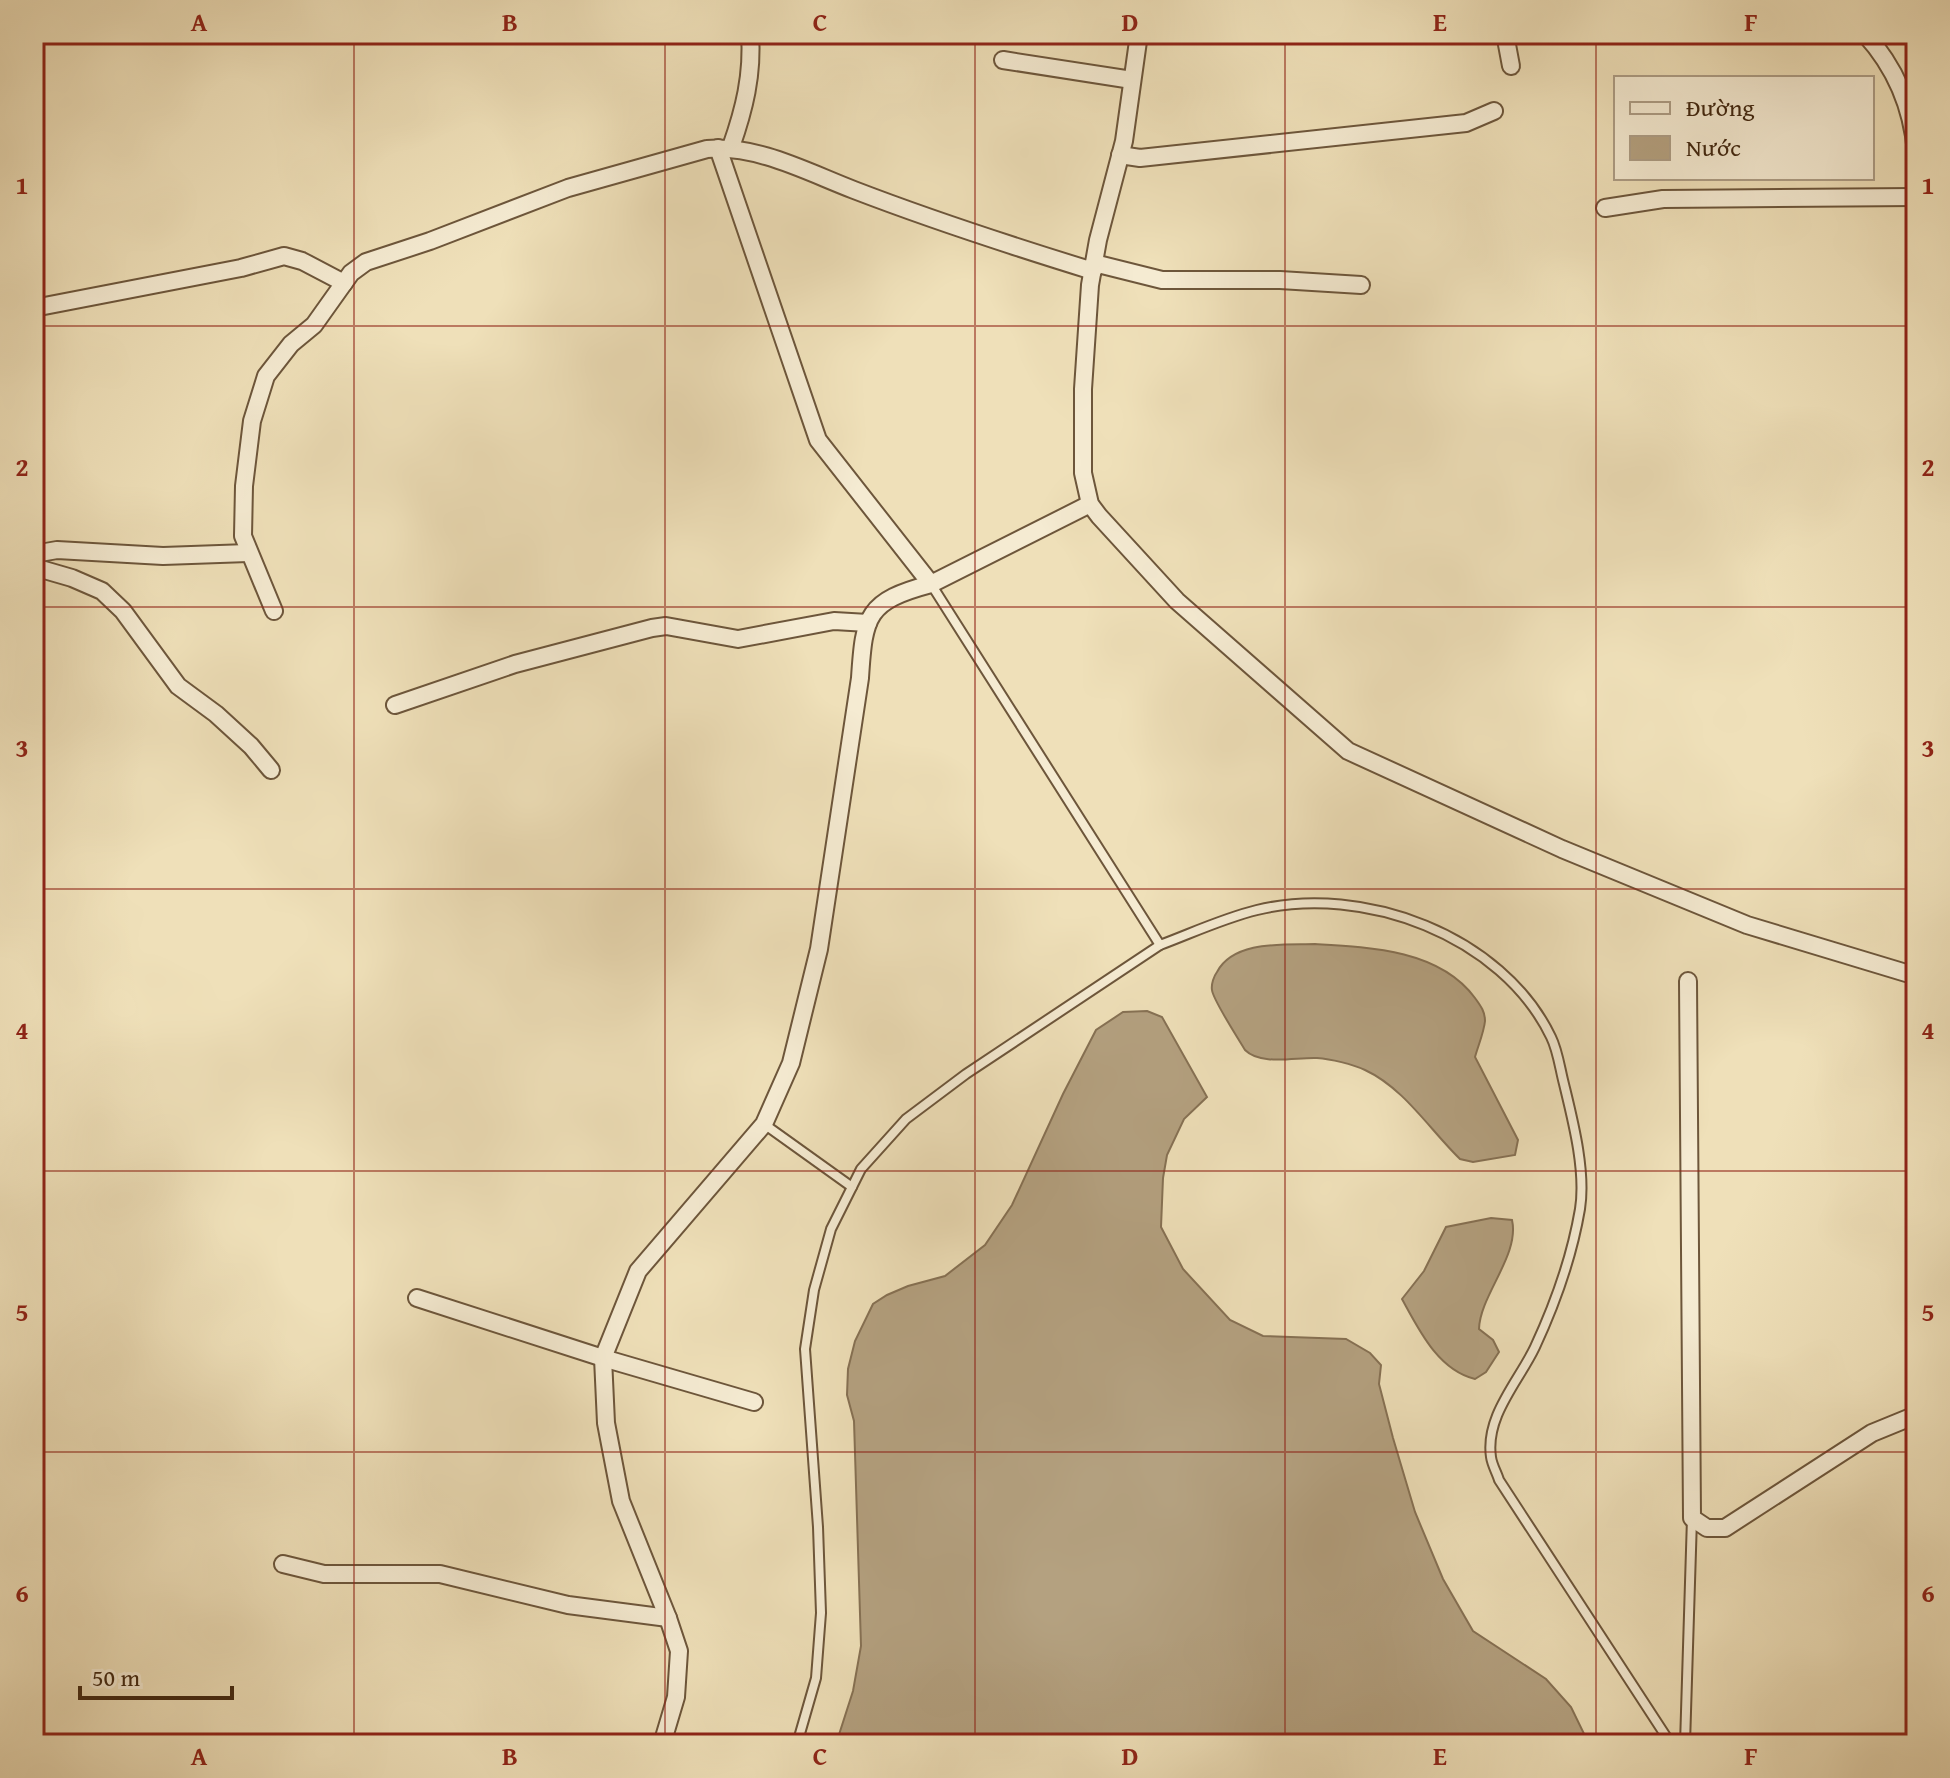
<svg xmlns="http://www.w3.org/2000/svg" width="1950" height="1778" viewBox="0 0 1950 1778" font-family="'Gentium Book Plus',serif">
	<rect width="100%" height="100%" fill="#efe0b9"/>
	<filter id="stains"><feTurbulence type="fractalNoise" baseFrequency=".0025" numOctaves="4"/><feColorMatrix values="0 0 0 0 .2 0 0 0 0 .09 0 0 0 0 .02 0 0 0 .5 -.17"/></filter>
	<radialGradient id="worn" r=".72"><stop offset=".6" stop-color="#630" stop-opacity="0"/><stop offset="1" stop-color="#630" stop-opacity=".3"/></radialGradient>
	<g fill="#b4a180" stroke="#867154" stroke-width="2">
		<path d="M1315 944C1370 947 1440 950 1475 998 1480 1005 1485 1011 1485 1021 1484 1032 1478 1046 1475 1057L1518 1140 1515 1155 1473 1162 1460 1159C1430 1130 1404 1088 1365 1070 1352 1064 1331 1059 1317 1058 1296 1057 1261 1066 1245 1050 1238 1038 1213 1000 1212 990 1211 984 1214 976 1217 972 1234 940 1285 945 1315 944Z"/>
		<polygon points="1147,1011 1162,1017 1207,1097 1184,1119 1167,1155 1163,1178 1161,1227 1183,1269 1230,1320 1263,1336 1346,1339 1370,1353 1381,1365 1379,1384 1393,1438 1415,1512 1443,1579 1473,1631 1546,1679 1571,1707 1589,1744 836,1744 853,1691 861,1646 854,1421 847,1395 848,1369 855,1341 873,1304 887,1295 908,1286 945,1276 985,1245 1012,1205 1063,1094 1096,1030 1123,1012"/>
		<path d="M1491 1218 1512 1220C1520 1255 1480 1295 1479 1329L1493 1340 1499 1352 1486 1372 1475 1379C1438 1370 1419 1330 1402 1299L1424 1271 1446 1227Z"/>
	</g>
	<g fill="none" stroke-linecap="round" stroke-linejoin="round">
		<defs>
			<g id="service">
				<path d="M931 584 1160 945C1192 933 1224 918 1257 910 1363 884 1502 935 1551 1037 1558 1051 1560 1069 1564 1084 1573 1121 1586 1171 1580 1209 1572 1256 1555 1304 1535 1347 1519 1381 1485 1416 1491 1457 1492 1465 1497 1473 1499 1480L1671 1744"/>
				<polyline points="764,1124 852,1187"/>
				<polyline points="797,1744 816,1678 821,1613 818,1527 805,1349 814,1290 831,1229 861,1169 906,1119 966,1074 1160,945"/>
				<polyline points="1685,1744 1692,1518"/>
			</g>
			<g id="minor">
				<polyline points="1139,34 1124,141 1098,240 1090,285 1083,389 1083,473 1090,504 1099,516 1177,601 1348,751 1562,849 1747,925 1916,976"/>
				<polyline points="1505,34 1511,66"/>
				<path d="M1865 34C1896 68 1912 106 1916 152"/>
				<polyline points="1003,60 1132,80"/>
				<path d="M731 147C744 110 753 75 750 34"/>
				<polyline points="718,148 818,440 931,584"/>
				<polyline points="1120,155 1140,158 1466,123 1494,111"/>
				<polyline points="1605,208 1663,199 1916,197"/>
				<polyline points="1094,263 1162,280 1280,280 1361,285"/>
				<polyline points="34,308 241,268 284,256 302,261 344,283"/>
				<polyline points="34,554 57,550 163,556 248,553"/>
				<polyline points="34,567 72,578 102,591 123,611 178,686 216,714 251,746 271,770"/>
				<path d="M274 611 243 536 244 486 252 421 266 376 291 344 314 325 351 273 366 262 430 241 568 188 707 149C758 145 807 172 854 190 932 220 1012 246 1093 271"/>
				<polyline points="395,705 515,664 652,628 666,626 738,639 834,621 868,623"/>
				<polyline points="1688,981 1692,1518 1707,1528 1725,1528 1872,1433 1916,1415"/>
				<polyline points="417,1298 603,1358 754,1402"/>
				<polyline points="283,1564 324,1574 440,1574 568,1605 668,1618"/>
				<path d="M662 1744 676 1697 679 1651 668 1618 621 1501 606 1423 603 1358 638 1271 764 1124 791 1063 819 949 860 678C864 615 867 601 931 584L1090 504"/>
			</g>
		</defs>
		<use href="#service" stroke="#6d563b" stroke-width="12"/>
		<use href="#minor" stroke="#6d563b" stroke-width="20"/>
		<use href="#service" stroke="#f5ebd2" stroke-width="8"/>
		<use href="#minor" stroke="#f5ebd2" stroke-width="16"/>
	</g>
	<path fill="none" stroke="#8f2418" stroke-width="2" stroke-opacity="0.55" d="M354 34V1744M665 34V1744M975 34V1744M1285 34V1744M1596 34V1744M34 326H1916M34 607H1916M34 889H1916M34 1171H1916M34 1452H1916"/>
	<rect width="1950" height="1778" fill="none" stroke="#efe0b9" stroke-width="88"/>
	<rect x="1614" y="76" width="260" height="104" fill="#f5ebd2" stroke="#ad9d85" stroke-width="2"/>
	<rect x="1630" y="102" width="40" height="12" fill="#f5ebd2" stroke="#ad9d85" stroke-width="2"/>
	<text x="1686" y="116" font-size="24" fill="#422811">Đường</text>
	<rect x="1630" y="136" width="40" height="24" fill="#b4a180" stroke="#ad9d85" stroke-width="2"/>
	<text x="1686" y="156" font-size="24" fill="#422811">Nước</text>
	<path d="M80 1686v12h152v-12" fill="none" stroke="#422811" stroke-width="4"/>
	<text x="92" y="1686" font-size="24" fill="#422811" stroke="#f5ebd2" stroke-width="6" paint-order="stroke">50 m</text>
	<rect x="44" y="44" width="1862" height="1690" fill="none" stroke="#8f2418" stroke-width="3"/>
	<g font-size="26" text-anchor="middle" font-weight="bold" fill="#8f2418">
		<text x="199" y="31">A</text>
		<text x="510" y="31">B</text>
		<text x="820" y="31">C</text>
		<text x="1130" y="31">D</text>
		<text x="1440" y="31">E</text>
		<text x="1751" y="31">F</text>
		<text x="22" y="194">1</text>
		<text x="1928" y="194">1</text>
		<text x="22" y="476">2</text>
		<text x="1928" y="476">2</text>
		<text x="22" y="757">3</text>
		<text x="1928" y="757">3</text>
		<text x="22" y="1039">4</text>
		<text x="1928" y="1039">4</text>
		<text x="22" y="1321">5</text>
		<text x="1928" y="1321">5</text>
		<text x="22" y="1602">6</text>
		<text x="1928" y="1602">6</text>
		<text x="199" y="1765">A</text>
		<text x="510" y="1765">B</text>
		<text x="820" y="1765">C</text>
		<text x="1130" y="1765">D</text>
		<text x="1440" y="1765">E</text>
		<text x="1751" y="1765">F</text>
	</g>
	<rect width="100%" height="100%" filter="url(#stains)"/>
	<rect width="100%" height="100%" fill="url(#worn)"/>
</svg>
